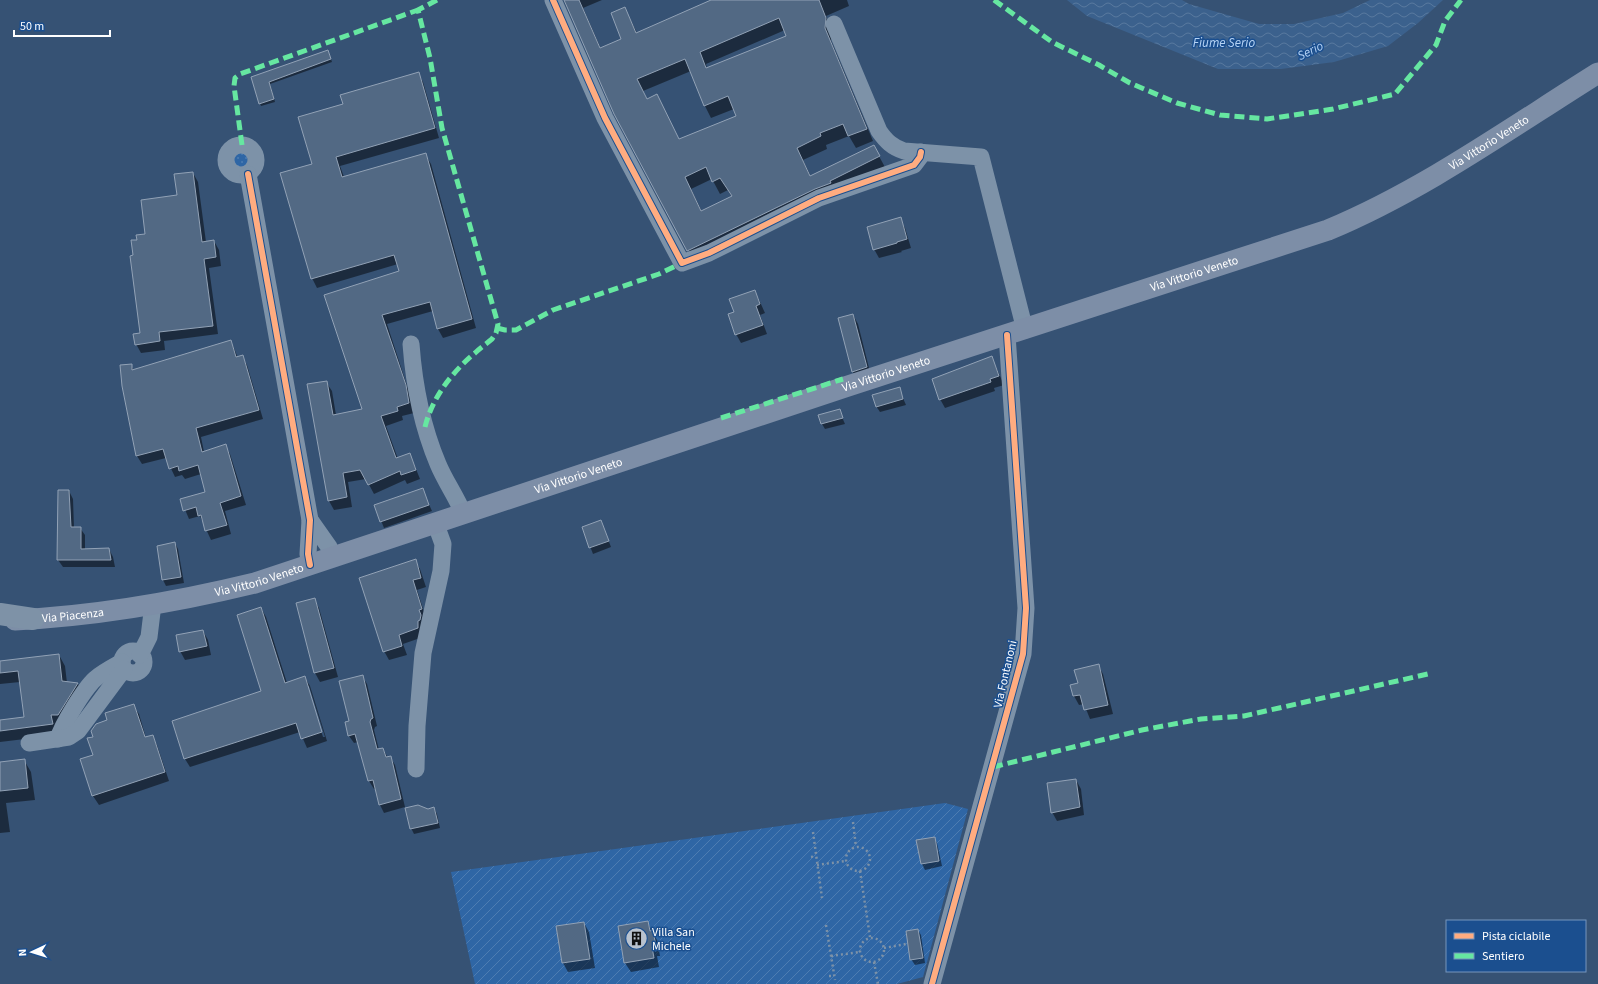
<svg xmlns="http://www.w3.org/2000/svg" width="1598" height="984" viewBox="0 0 1598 984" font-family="'Source Sans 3',sans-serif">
	<defs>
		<pattern id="grass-dots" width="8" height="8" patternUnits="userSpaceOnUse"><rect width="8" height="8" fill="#2f66a5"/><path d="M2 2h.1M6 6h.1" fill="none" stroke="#4e7db2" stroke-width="1.8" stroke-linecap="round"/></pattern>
		<pattern id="garden-furrows" width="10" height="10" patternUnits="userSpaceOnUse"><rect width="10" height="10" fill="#2f66a5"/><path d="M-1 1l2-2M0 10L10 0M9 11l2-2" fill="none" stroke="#4e7db2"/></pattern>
		<pattern id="water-waves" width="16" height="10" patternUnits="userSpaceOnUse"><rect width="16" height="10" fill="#3b618d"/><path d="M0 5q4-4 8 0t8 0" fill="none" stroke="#58799e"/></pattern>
	</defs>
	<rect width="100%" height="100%" fill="#365274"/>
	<circle fill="url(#grass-dots)" cx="240" cy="160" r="8"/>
	<polygon fill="url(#garden-furrows)" points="945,803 968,809 923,977 897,984 475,984 451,872"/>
	<polygon fill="url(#water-waves)" points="1067,0 1182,0 1189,4 1259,24 1294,24 1343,13 1370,0 1443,0 1418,23 1388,46 1334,62 1281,69 1218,69 1087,16"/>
	<g fill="#0007" fill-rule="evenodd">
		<path d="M564 0H602L583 8 601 49 623 40 625 9 637 33 713 0H847L849 6 826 16 832 31 831 41 873 141 856 148 849 136 826 145 827 149 803 160 811 177 874 147 886 169 695 262ZM785 30 787 37 707 69 706 64ZM691 71 705 106 711 118 734 109 737 117 679 140 647 99 643 91ZM712 179 720 194 728 190 732 197 702 212 691 189Z"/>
		<polygon points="329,53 332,62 270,84 275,102 261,106 252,78"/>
		<polygon points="418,73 423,82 439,138 340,166 344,177 425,154 431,164 476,328 443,338 438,329 433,311 387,324 410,395 414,413 402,416 403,420 386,426 398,459 410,454 420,479 407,484 405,480 374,494 366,479 348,482 352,507 334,510 329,501 326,382 332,391 336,415 364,410 325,296 400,271 398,264 317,288 312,278 313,165 344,105"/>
		<polygon points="193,173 198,182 206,242 214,241 219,250 221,266 209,268 218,334 164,341 165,350 141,353 136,344 141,334 134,256 138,240 147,234 178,196"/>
		<polygon points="900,219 905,228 911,248 901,251 902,252 879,258 874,249"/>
		<polygon points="755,291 765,313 760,315 767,334 741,343 736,334 735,313"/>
		<polygon points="853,315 858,324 871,376 858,381 853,372 839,318"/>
		<polygon points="231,341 238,358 242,356 247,365 263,419 201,437 204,452 225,445 230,454 246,505 225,511 231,534 211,540 200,516 189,519 181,500 207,492 201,474 185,479 182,475 175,477 166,458 142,464 137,456 131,366 134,370"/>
		<polygon points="992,358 1004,385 994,388 995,391 945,408 940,399"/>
		<polygon points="899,389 906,405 880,412 876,406"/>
		<polygon points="839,410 845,424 825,429 822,424"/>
		<polygon points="422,489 432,511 384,528 375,505"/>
		<polygon points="69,491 73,499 74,528 80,528 85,535 85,550 109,549 113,557 115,567 63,567 58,560"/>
		<polygon points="601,521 611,547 593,554 583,528"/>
		<polygon points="175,543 178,549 184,583 166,586 163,580"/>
		<polygon points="415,561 420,569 426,587 417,590 426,618 423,637 403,644 407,655 389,660 384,651"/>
		<polygon points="314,599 319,608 338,677 320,682 315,673 297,604"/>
		<path d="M261 608 266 617 287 683 305 678 310 686 327 741 307 748 300 732 190 767 185 759 262 691ZM307 686H309L325 737H323Z"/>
		<polygon points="203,631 208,640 211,655 185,660 180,651"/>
		<polygon points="59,655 65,666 67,683 78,684 84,695 58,735 0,742 0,721 25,718 20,682 0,684 0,662"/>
		<polygon points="1098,665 1103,674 1113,714 1090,719 1084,704 1079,705 1074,696 1072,686 1079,684"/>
		<polygon points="362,676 367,684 377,726 375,727 374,730 379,750 383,749 388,758 390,757 395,765 405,807 384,813 380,805 376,788 374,789 369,781 358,742 354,743 349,736 350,722"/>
		<polygon points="133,706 139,714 146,738 152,736 157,745 169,781 99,805 93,796 82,760 94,756 94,737 108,721"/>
		<polygon points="24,760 31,772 35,800 6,803 10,832 0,833 0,763"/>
		<polygon points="1076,780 1081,789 1084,815 1057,821 1052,812"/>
		<polygon points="434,808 437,814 440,828 414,834 411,828 428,810"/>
		<polygon points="934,838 937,843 942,866 925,870 922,864 917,841"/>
		<path d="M647 922 657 940 660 956H657L659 967 631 972 625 963 619 927ZM653 936 655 938 657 951 655 952Z"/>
		<polygon points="584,923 589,932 595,968 568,972 563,963"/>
		<polygon points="918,930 921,935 925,963 915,965 911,959"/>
	</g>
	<g fill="#526984" stroke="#92a2b6" fill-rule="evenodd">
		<path d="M564 0H579L600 48 621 39 611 13 625 7 636 33 711 0H819L826 18 825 28 867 129 848 136 843 124 820 133 821 136 797 148 810 176 874 145 880 156 830 181 831 183 815 189 687 251 614 114ZM779 18 786 36 706 68 700 52ZM685 59 704 106 728 96 736 116 679 139 657 94 647 99 637 79ZM706 167 712 182 720 178 732 196 701 211 685 177Z"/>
		<polygon points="328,50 331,59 269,82 274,99 259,104 251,77"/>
		<polygon points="419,72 435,128 336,157 342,177 426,153 472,319 437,329 430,302 382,315 406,385 409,403 397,407 398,411 381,416 396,458 410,453 416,470 401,475 400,471 368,485 360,470 343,473 347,497 328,501 307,384 327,381 333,415 362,409 324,295 399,271 394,255 311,279 280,173 312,164 298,117 343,104 340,95"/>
		<polygon points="193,172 202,242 214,240 216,257 204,259 213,326 159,332 160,341 135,345 133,334 140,333 130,256 133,255 131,240 137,240 136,235 145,234 141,200 177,195 174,174"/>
		<polygon points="901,217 907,239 897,242 897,243 873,250 867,227"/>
		<polygon points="755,290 760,304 756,306 763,325 735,335 728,314 734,312 729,299"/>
		<polygon points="853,314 867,367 852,372 838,318"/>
		<polygon points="231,340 236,357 243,355 259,410 196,428 202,452 226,444 241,496 220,503 227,525 205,531 201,515 198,516 196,507 183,511 180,499 205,492 198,465 179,471 178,466 169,469 163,449 136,456 122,386 120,365 132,364 132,370"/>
		<polygon points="992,356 999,376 990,379 991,382 939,400 932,379"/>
		<polygon points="900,387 903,399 876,407 872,395"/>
		<polygon points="840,409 843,418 821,424 818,415"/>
		<polygon points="423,488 429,505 380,522 374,505"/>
		<polygon points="58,490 69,490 71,527 81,527 81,549 109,548 111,560 57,560"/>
		<polygon points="601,520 609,541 589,548 582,527"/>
		<polygon points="175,542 181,577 162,580 157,546"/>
		<polygon points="416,559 421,578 413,580 422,609 419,610 421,615 420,620 418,621 418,628 399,635 402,646 383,652 359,578"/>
		<polygon points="315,598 334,668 314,673 296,603"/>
		<polygon points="261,607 285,683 305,676 322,732 301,739 296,723 184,759 172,721 261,691 237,615"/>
		<polygon points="203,630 207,646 179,652 176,635"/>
		<polygon points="59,654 62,681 78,683 58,715 51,715 53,724 0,731 0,720 24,717 18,671 0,673 0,661"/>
		<polygon points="1099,664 1108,705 1084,710 1080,695 1073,696 1070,685 1078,683 1074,670"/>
		<polygon points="363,675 373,718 371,719 370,722 377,749 383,748 386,757 391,756 401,799 379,805 373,780 368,781 355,734 348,736 345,722 349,721 339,681"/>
		<polygon points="134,704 145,737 153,735 165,772 92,796 80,759 93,755 87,738 93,737 91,731 96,724 107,720 105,713"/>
		<polygon points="25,759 28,788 0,791 0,762"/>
		<polygon points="1076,779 1080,807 1051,813 1047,783"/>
		<polygon points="418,805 428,809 434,807 438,823 410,829 405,808"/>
		<polygon points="935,837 939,861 921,864 916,840"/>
		<polygon points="648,921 650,931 653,930 656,947 652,947 654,958 624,963 618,926"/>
		<polygon points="584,922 590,959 562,963 556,926"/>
		<polygon points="918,929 923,958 910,960 906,931"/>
	</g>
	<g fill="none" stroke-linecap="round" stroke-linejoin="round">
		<g stroke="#7d92a8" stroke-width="2.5" stroke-dasharray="2 3" stroke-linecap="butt">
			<polyline points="853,822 856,847"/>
			<polyline points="813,832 822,898"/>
			<circle cx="858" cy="859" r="12"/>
			<polyline points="811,857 816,856"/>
			<polyline points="817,865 846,861"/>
			<polyline points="860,871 870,937"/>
			<polyline points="826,925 835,980"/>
			<circle cx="872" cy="950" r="12"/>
			<polyline points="884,948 906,944"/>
			<polyline points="831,956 860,952"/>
			<polyline points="874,962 878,984"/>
			<polyline points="829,976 834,976"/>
		</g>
		<g stroke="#7d92a8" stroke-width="17">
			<polyline points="553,0 605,118 682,263 709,253 819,198 914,165 920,157 921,152"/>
			<path d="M834 24 879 131C886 141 892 147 904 151L981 157 1025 330"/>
			<circle cx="241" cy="160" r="15"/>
			<polyline points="248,174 310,520 308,554 310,565"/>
			<path d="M411 344C414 385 422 426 438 464 445 481 456 496 463 513"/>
			<polyline points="310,520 329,547 333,557"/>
			<circle cx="133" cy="662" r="11"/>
			<polyline points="140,655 149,637 153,604"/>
			<path d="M58 739C62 725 84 689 95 679 103 672 113 667 122 662"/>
			<polyline points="29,743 69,737 78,731 124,669"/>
			<polyline points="416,769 417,726 423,653 441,571 443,544 435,522"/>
			<polyline points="932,984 1023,654 1026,608 1007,335"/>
		</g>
		<path stroke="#7d8ea7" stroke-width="21" id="s1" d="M15 620C96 616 177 602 255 583L845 387 1328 230C1424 190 1510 128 1598 73"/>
		<polyline stroke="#7e92a7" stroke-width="22" points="0,614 33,619"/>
		<g stroke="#66e7a1" stroke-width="5" stroke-dasharray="10 5" stroke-linecap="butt">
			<polyline points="994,0 1052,42 1099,65 1130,83 1177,103 1220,115 1267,119 1333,109 1395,94 1436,45 1445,21 1461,0"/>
			<polyline points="242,145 234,86 235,78 240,74 418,10"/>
			<polyline points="497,328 505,330 516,330 553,310 659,274 682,263"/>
			<polyline points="721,418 843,379"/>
			<path d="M425 427C432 398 452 372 475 353 480 348 486 344 492 339L496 333 498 324 442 128 430 58 418 10 437 0"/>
			<polyline points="993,767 1142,730 1201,719 1244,716 1432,673"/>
		</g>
		<defs>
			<g id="cycleway">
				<polyline points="553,0 605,118 682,263 709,253 819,198 914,165 920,157 921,152"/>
				<polyline points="248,174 310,520 308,554 310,565"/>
				<polyline points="932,984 1023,654 1026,608 1007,335"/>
			</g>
		</defs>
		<use href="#cycleway" stroke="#1b4f8f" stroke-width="8"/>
		<use href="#cycleway" stroke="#ffac80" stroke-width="6"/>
	</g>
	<defs>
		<symbol id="building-disc" viewBox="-11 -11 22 22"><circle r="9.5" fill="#b9c2ce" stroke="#1b4f8f"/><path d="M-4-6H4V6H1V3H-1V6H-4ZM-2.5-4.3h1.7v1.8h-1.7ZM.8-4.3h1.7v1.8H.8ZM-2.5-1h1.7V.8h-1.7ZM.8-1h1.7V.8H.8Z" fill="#111"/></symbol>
	</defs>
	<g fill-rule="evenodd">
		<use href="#building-disc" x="624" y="926" width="25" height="25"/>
	</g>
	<g text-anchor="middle" stroke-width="3" stroke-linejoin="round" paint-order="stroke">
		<g font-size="12" fill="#fff" stroke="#1b4f8f">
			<text dy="4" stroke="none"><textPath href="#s1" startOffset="1556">Via Vittorio Veneto</textPath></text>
			<text dy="4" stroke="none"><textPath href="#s1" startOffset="1232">Via Vittorio Veneto</textPath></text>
			<text dy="4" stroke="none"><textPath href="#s1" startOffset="908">Via Vittorio Veneto</textPath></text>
			<text dy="4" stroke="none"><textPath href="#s1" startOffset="584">Via Vittorio Veneto</textPath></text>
			<text dy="4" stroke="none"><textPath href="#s1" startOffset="248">Via Vittorio Veneto</textPath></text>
			<text dy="4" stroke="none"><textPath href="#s1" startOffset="58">Via Piacenza</textPath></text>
			<text transform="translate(1005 674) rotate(-77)" y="4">Via Fontanoni</text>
		</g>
		<g font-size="12" fill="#fff" stroke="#1b4f8f" text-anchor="start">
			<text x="652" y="936">Villa San<tspan x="652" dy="14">Michele</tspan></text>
		</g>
		<g font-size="13" font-style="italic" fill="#b5d3f5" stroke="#1b4f8f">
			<text x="1224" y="47">Fiume Serio</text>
			<text transform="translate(1310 50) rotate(-26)" y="5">Serio</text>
		</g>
	</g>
	<rect x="1446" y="920" width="140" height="52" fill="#1b4f8f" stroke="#7695bc"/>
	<rect x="1454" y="933" width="20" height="6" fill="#ffac80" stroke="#7695bc"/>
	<text x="1482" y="940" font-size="12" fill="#ffffff">Pista ciclabile</text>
	<rect x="1454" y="953" width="20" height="6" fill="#66e7a1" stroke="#7695bc"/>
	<text x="1482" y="960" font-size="12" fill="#ffffff">Sentiero</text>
	<g transform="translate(32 952) rotate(266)" stroke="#1b4f8f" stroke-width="3" paint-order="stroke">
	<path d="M0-3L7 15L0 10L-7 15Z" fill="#ffffff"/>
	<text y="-6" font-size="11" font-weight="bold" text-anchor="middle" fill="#ffffff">N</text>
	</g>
	<path d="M14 30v6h96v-6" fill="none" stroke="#ffffff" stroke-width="2"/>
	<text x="20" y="30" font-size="12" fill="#ffffff" stroke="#1b4f8f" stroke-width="3" paint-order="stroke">50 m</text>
</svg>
